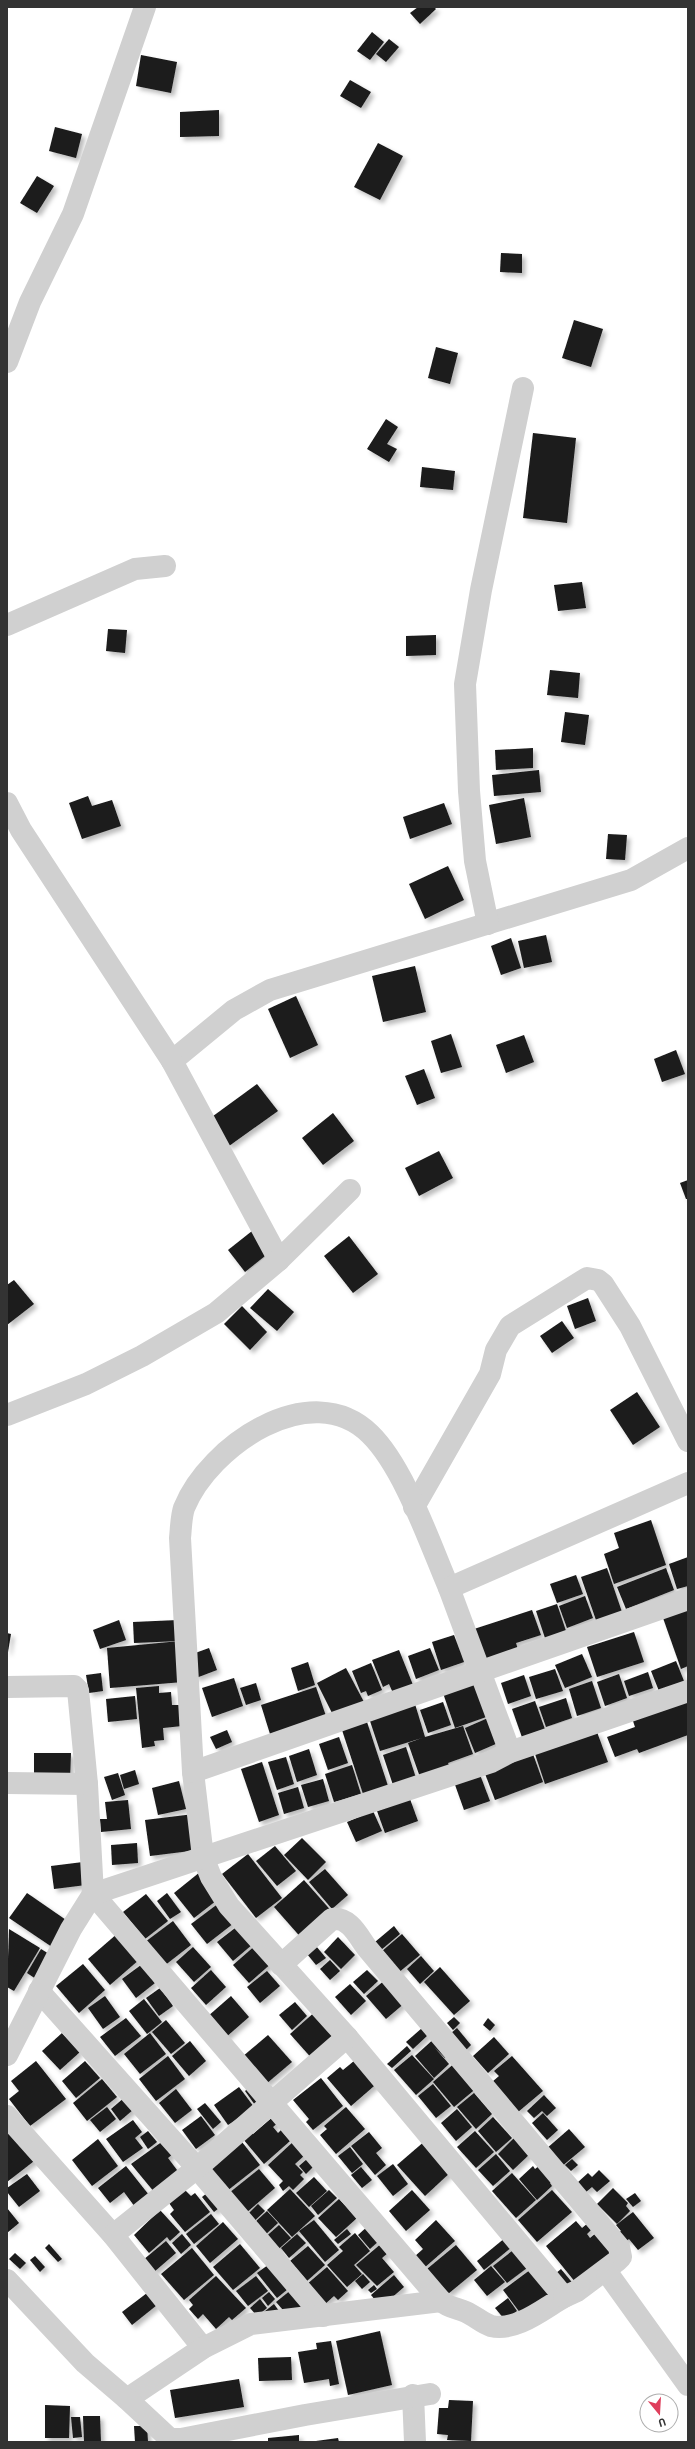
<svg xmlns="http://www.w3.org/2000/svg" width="695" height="2449" viewBox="0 0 695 2449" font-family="Barlow,sans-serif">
	<defs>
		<filter id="shadow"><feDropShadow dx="3.5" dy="3.5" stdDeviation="2" flood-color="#0004"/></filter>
	</defs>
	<rect width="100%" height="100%" fill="#fff"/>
	<g fill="#1a1a1a" filter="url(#shadow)">
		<polygon points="418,7 434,7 436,9 420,24 410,13"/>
		<polygon points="372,32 384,42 370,60 357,51"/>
		<polygon points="389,39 399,47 386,62 376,54"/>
		<polygon points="141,55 177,62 171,93 136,86"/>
		<polygon points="350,80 371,92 361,108 340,96"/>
		<polygon points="219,110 219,136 180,137 180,112"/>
		<polygon points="55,127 82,134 76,158 49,151"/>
		<polygon points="378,143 403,156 380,200 354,187"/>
		<polygon points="37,176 54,186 37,213 20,203"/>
		<polygon points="501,253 522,254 522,273 500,272"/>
		<polygon points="574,320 603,329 591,367 562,358"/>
		<polygon points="436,347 458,353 450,384 428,378"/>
		<polygon points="386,419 398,427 387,444 397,449 389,462 367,449"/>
		<polygon points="533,433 576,438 567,523 523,518"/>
		<polygon points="422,467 455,471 453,490 420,487"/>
		<polygon points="582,582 586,608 558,611 554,585"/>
		<polygon points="108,629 127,630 125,653 106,651"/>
		<polygon points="436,635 436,655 406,656 406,636"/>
		<polygon points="550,670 580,673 578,698 547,695"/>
		<polygon points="565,712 589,715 585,745 561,742"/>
		<polygon points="533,748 533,768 496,770 495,750"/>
		<polygon points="539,770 541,792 494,796 492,775"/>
		<polygon points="88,796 92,806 112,800 121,826 82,839 69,803"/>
		<polygon points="524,798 531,837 496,844 489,805"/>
		<polygon points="444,803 452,824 410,839 403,817"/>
		<polygon points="608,834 627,835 625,860 606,859"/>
		<polygon points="448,866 464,900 425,919 409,884"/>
		<polygon points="546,935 552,962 524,968 518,941"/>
		<polygon points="511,938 521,968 501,975 491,946"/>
		<polygon points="415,966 426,1012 383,1022 372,976"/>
		<polygon points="296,996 318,1045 290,1058 268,1009"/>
		<polygon points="451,1034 462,1067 441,1073 431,1041"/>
		<polygon points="524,1035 534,1062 506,1073 496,1045"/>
		<polygon points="676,1050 685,1074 662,1082 654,1059"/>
		<polygon points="424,1069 435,1098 417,1105 405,1076"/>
		<polygon points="257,1084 278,1111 229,1146 209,1119"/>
		<polygon points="333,1113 354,1141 323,1165 302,1138"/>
		<polygon points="439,1151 453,1178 419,1196 405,1168"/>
		<polygon points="688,1180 688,1199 686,1199 680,1183"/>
		<polygon points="252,1231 270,1252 245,1272 228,1250"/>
		<polygon points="349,1236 378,1274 353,1293 324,1256"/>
		<polygon points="14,1280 34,1304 7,1325 7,1285"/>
		<polygon points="268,1289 294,1312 277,1331 250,1308"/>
		<polygon points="588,1298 596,1321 575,1329 567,1306"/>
		<polygon points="242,1306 267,1332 250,1350 224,1324"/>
		<polygon points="562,1321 574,1338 552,1353 540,1336"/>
		<polygon points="637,1392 660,1427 633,1445 610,1410"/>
		<polygon points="651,1520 666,1565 614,1584 604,1554 619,1548 614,1533"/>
		<polygon points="688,1557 688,1586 677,1589 669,1564"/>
		<polygon points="607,1568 623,1615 597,1623 581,1577"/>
		<polygon points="666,1568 674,1590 626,1609 617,1587"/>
		<polygon points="576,1575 583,1594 557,1603 550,1584"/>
		<polygon points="585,1596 593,1618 567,1628 559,1606"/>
		<polygon points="557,1604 568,1637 547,1644 536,1611"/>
		<polygon points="688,1609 688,1666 681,1669 663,1618"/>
		<polygon points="532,1610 541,1635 516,1643 519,1653 486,1664 474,1629"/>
		<polygon points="119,1620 126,1640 100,1649 93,1630"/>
		<polygon points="178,1620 179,1641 134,1643 133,1622"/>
		<polygon points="634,1632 644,1662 597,1677 587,1647"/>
		<polygon points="7,1633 11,1634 8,1652 7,1652"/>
		<polygon points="454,1635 464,1662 441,1670 432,1642"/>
		<polygon points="180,1641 183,1682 110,1688 107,1648"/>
		<polygon points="209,1648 217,1670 196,1678 187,1656"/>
		<polygon points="430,1648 439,1670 416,1679 408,1656"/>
		<polygon points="399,1650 413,1685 393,1693 389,1684 383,1687 372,1660"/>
		<polygon points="582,1654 592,1677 565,1688 555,1665"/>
		<polygon points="676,1661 686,1686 661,1696 651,1671"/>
		<polygon points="308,1662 315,1685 298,1691 291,1668"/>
		<polygon points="371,1663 382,1690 368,1696 366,1691 361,1693 352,1671"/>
		<polygon points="346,1668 364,1702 334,1717 317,1683"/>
		<polygon points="555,1669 563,1691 536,1699 529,1677"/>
		<polygon points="648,1672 653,1688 629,1696 624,1681"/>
		<polygon points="101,1673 103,1691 89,1693 86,1675"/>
		<polygon points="619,1674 627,1698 605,1706 597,1682"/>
		<polygon points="524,1675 531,1696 508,1704 501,1683"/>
		<polygon points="234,1678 243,1706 212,1717 202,1688"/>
		<polygon points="480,1680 492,1715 455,1728 443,1693"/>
		<polygon points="592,1681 601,1708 577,1716 569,1689"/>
		<polygon points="256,1683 261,1700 246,1705 240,1688"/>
		<polygon points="159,1686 159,1693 171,1692 172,1705 180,1705 182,1726 163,1728 164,1740 154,1741 155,1746 142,1748 136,1688"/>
		<polygon points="316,1687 326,1716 270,1734 261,1705"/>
		<polygon points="135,1696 137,1719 108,1722 106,1699"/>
		<polygon points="566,1698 572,1718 546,1727 539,1707"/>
		<polygon points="535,1701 547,1735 524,1743 512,1709"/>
		<polygon points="688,1701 688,1735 639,1753 637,1749 615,1757 607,1737 635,1727 633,1721"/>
		<polygon points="443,1702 451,1725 428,1733 420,1710"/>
		<polygon points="415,1704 425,1737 463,1726 473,1754 448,1763 451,1770 421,1780 408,1743 422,1738 380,1751 369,1718"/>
		<polygon points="488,1718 498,1743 475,1753 465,1728"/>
		<polygon points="367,1722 389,1789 364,1797 342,1730"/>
		<polygon points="227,1730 232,1742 216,1749 210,1737"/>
		<polygon points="597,1732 608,1762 545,1784 535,1754"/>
		<polygon points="339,1737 348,1763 328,1770 319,1744"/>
		<polygon points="406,1747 416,1778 393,1785 383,1755"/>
		<polygon points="309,1749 317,1775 297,1782 289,1756"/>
		<polygon points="34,1753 71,1753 70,1780 34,1779"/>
		<polygon points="533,1754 543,1782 495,1800 484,1771"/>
		<polygon points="286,1757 294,1784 277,1790 268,1762"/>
		<polygon points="262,1762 279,1815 259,1822 241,1769"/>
		<polygon points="352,1765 361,1794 334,1802 325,1774"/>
		<polygon points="135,1770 139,1784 124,1789 120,1775"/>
		<polygon points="479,1772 490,1801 464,1810 454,1782"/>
		<polygon points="118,1773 125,1795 112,1800 104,1777"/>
		<polygon points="323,1779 329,1801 308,1807 301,1785"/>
		<polygon points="179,1781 186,1809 158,1815 152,1788"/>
		<polygon points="298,1787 304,1808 284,1814 278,1793"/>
		<polygon points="410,1799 418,1821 385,1833 377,1811"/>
		<polygon points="128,1800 131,1829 101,1832 100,1819 107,1819 105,1802"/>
		<polygon points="373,1811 382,1831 356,1842 347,1822"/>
		<polygon points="194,1814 198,1850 150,1856 145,1820"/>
		<polygon points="302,1838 326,1862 308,1880 284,1855"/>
		<polygon points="137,1843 138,1863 112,1865 111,1845"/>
		<polygon points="275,1846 296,1871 277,1886 256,1861"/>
		<polygon points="248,1854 282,1898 256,1918 222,1874"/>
		<polygon points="83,1862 86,1885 54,1889 51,1866"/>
		<polygon points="325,1869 348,1895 332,1909 309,1882"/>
		<polygon points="200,1872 221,1897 194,1918 174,1893"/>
		<polygon points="304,1880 334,1914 304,1941 274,1907"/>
		<polygon points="27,1893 69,1922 52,1947 9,1918"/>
		<polygon points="167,1893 181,1912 170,1919 157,1901"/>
		<polygon points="146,1894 168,1921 145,1939 123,1912"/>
		<polygon points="219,1903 234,1923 207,1944 191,1924"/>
		<polygon points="173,1921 191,1945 164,1966 145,1942"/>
		<polygon points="239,1925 253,1944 233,1961 217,1942"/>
		<polygon points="394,1926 400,1934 381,1950 375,1942"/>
		<polygon points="9,1929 40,1948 14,1991 7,1987"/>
		<polygon points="118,1933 140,1959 110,1985 88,1959"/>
		<polygon points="402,1934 420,1955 398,1973 381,1952"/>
		<polygon points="338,1937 355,1955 341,1969 324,1952"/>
		<polygon points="257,1944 273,1962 249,1983 233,1965"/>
		<polygon points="316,1946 326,1958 316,1965 307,1954"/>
		<polygon points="193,1947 211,1967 194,1982 176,1962"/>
		<polygon points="41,1949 54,1957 39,1981 27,1973"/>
		<polygon points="421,1956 434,1971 420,1984 407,1969"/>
		<polygon points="330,1960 340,1971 330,1980 320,1969"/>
		<polygon points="83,1964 105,1990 79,2013 56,1986"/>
		<polygon points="141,1965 155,1983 136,1998 122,1979"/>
		<polygon points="440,1967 470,2001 454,2015 424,1982"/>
		<polygon points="211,1970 226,1987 206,2005 191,1988"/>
		<polygon points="367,1970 378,1981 364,1994 353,1982"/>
		<polygon points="267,1971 280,1986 260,2003 247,1987"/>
		<polygon points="386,1979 406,2002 386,2019 366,1996"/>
		<polygon points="350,1984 366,2001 351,2015 335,1997"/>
		<polygon points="160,1988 173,2006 159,2016 146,1998"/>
		<polygon points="105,1996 120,2017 103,2029 88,2008"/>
		<polygon points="231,1996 249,2017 225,2038 207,2017"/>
		<polygon points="144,1999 162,2022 147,2034 129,2011"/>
		<polygon points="295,2002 307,2016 292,2030 279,2015"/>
		<polygon points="317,2010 342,2039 315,2062 290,2034"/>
		<polygon points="454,2017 460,2023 453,2030 447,2023"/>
		<polygon points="126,2018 141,2036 115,2056 100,2037"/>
		<polygon points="488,2018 495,2025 490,2031 483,2025"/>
		<polygon points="166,2020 185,2043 171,2054 152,2032"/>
		<polygon points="422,2028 428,2035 413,2049 406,2042"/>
		<polygon points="457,2028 471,2045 465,2051 450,2034"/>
		<polygon points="62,2033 80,2052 60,2070 42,2051"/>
		<polygon points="150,2033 166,2054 140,2074 124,2054"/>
		<polygon points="268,2035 292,2062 266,2084 242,2057"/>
		<polygon points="437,2036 452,2051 445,2058 434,2047 449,2064 434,2078 415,2056"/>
		<polygon points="494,2037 509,2054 488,2073 473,2056"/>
		<polygon points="190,2041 206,2061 189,2076 172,2056"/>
		<polygon points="407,2046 411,2051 392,2068 387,2064"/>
		<polygon points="412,2055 434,2079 416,2095 394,2070"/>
		<polygon points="168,2056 185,2079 156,2101 139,2079"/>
		<polygon points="360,2056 381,2080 351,2106 327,2078 340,2067 343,2070"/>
		<polygon points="512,2056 543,2091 518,2112 492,2082 499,2076 494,2071"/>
		<polygon points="36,2061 66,2099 30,2126 9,2099 19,2091 11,2081"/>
		<polygon points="85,2061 100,2078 76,2098 62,2081"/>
		<polygon points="457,2061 479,2086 454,2107 433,2082"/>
		<polygon points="321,2078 343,2106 313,2130 306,2122 309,2119 293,2100"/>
		<polygon points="102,2079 117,2097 87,2121 73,2103"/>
		<polygon points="433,2084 451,2106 436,2118 418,2096"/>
		<polygon points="251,2086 262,2101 255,2105 245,2091"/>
		<polygon points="239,2087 254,2107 228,2125 214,2105"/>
		<polygon points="176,2089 192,2110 175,2123 159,2103"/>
		<polygon points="474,2093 492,2114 476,2129 457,2107"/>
		<polygon points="544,2095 556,2108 547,2116 542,2111 534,2118 527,2111"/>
		<polygon points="125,2097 134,2109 120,2121 111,2109"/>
		<polygon points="205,2103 221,2122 213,2129 197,2109"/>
		<polygon points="107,2107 116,2119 100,2132 90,2120"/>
		<polygon points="346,2107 365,2129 336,2154 320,2135 327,2129 324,2126"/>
		<polygon points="457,2109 472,2127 456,2141 441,2123"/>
		<polygon points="543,2113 558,2130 547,2140 532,2123"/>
		<polygon points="275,2115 280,2121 273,2127 278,2133 281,2130 290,2141 264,2164 243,2139 251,2132 253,2134"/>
		<polygon points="201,2116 215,2135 196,2149 182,2130"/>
		<polygon points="493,2117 512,2138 496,2152 478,2131"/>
		<polygon points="133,2120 142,2132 135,2138 143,2148 123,2162 106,2139"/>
		<polygon points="14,2127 38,2158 7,2182 7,2133"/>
		<polygon points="569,2129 585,2147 561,2167 546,2149"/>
		<polygon points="148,2131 157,2142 148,2149 140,2137"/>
		<polygon points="475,2131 494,2152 476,2168 457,2147"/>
		<polygon points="369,2132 382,2148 376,2153 386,2165 375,2175 351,2146"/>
		<polygon points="516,2136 532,2152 513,2170 498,2154"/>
		<polygon points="98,2139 118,2166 92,2186 72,2160"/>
		<polygon points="426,2140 453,2170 425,2196 397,2165"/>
		<polygon points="163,2141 174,2153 168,2158 180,2174 155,2193 131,2164"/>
		<polygon points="294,2141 306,2154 295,2164 303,2172 300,2175 304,2179 293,2190 289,2186 283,2191 279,2185 283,2181 268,2165"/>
		<polygon points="242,2142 260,2165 227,2191 209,2168"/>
		<polygon points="350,2147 363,2164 352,2173 338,2156"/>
		<polygon points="496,2154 510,2171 493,2186 478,2170"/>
		<polygon points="307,2159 314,2166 306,2174 299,2166"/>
		<polygon points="572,2159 578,2165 571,2171 565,2165"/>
		<polygon points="543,2163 556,2178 550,2183 552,2186 537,2200 519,2179 533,2166 535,2169"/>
		<polygon points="393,2164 408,2184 393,2196 377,2176"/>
		<polygon points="126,2166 149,2195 135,2207 124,2192 110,2203 98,2188"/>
		<polygon points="361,2167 372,2180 362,2188 351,2175"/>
		<polygon points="259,2169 275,2188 246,2213 229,2193"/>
		<polygon points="599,2170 610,2181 597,2192 592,2187 586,2192 577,2183 588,2173 592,2177"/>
		<polygon points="512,2173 536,2200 516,2218 492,2191"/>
		<polygon points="27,2174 40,2191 19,2207 7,2192 7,2188"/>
		<polygon points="314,2177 327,2191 309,2207 296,2193"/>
		<polygon points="613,2188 628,2203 626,2206 630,2211 617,2224 597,2204"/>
		<polygon points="290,2189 315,2216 292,2237 267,2210"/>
		<polygon points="185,2190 191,2196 195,2193 210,2212 185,2232 170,2214 174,2210 169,2203"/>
		<polygon points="329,2190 337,2198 318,2215 311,2206"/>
		<polygon points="412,2190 430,2210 406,2231 389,2211"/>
		<polygon points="552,2190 572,2212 537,2242 518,2220"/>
		<polygon points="207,2193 219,2208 214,2212 202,2197"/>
		<polygon points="635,2193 641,2201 633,2207 626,2199"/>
		<polygon points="339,2199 357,2218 336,2237 318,2218"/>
		<polygon points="258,2204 265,2211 250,2225 244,2218"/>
		<polygon points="7,2208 19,2223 7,2233"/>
		<polygon points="160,2210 180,2232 170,2241 167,2237 149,2253 134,2235"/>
		<polygon points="267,2211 278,2223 264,2236 253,2224"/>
		<polygon points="633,2212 654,2238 638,2250 629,2239 625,2242 618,2233 621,2231 616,2225"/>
		<polygon points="211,2214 219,2224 194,2244 186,2234"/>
		<polygon points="314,2220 339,2250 325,2262 299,2231"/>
		<polygon points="436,2220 455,2241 424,2268 414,2257 423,2249 415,2240"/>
		<polygon points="576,2221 582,2228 588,2223 593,2228 587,2234 590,2238 596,2233 616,2258 580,2288 546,2246"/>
		<polygon points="223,2222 238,2239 210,2263 196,2246"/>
		<polygon points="279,2225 291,2238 273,2254 261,2241"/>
		<polygon points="369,2225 381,2239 370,2249 358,2235"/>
		<polygon points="347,2229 351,2234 338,2244 334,2240"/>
		<polygon points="355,2233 370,2251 354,2265 362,2274 347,2287 327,2265 343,2251 339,2247"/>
		<polygon points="511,2233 518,2242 484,2270 477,2261"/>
		<polygon points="182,2234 191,2245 181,2254 172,2243"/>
		<polygon points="297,2234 306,2243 289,2258 281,2248"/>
		<polygon points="166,2241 176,2253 154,2272 143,2260"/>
		<polygon points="382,2243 389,2252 382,2258 394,2272 377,2286 356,2265"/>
		<polygon points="49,2244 62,2259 58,2262 45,2248"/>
		<polygon points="240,2244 260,2268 233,2290 213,2267"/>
		<polygon points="456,2245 477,2270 448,2294 427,2269"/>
		<polygon points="308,2246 325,2265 307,2281 290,2261"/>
		<polygon points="517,2247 527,2268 507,2283 493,2266"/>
		<polygon points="192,2248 214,2275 184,2300 161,2274"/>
		<polygon points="15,2253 26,2263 20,2269 9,2259"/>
		<polygon points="35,2256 45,2267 40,2272 30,2260"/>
		<polygon points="268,2265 288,2289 277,2298 257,2273"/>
		<polygon points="491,2266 505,2282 487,2296 474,2280"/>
		<polygon points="327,2267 348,2291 338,2300 334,2296 324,2305 306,2285"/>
		<polygon points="534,2267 556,2295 524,2318 503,2290"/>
		<polygon points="561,2269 575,2286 569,2291 555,2274"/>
		<polygon points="363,2274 370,2282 362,2289 355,2281"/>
		<polygon points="394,2275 404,2287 381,2307 371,2295"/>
		<polygon points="216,2276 246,2308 232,2320 229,2317 216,2329 203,2314 198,2319 189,2309 193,2305 189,2300"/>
		<polygon points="256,2276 268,2291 248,2306 236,2291"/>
		<polygon points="374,2285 377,2289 371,2293 368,2290"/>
		<polygon points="291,2290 304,2306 290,2318 276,2302"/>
		<polygon points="269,2292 275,2299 268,2306 262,2298"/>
		<polygon points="147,2293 157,2305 132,2325 122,2312"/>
		<polygon points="508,2298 517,2311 505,2320 495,2308"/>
		<polygon points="260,2299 267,2308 257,2316 250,2308"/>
		<polygon points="274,2304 279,2311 264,2312"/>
		<polygon points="380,2331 392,2385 348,2395 336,2341"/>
		<polygon points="331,2341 339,2384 330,2386 329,2379 304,2383 298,2352 317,2349 316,2343"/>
		<polygon points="291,2357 292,2380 259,2381 258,2358"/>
		<polygon points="239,2379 244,2407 175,2418 170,2390"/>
		<polygon points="449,2400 473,2401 471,2441 447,2440 448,2435 437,2434 439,2408 448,2408"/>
		<polygon points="45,2405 70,2406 69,2438 45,2438"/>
		<polygon points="83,2416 100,2416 101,2442 84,2442"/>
		<polygon points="71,2417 80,2417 82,2437 73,2438"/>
		<polygon points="134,2426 147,2426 148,2442 135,2442"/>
		<polygon points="299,2435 299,2442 268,2442 268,2438"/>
		<polygon points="338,2438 339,2442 316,2442 316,2441"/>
	</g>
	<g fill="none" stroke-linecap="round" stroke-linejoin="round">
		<g stroke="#d0d0d0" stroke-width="22">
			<polyline points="7,362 30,302 73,214 145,7"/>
			<polyline points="7,625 135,569 165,566"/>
			<polyline points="7,803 21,830 172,1061 234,1010 270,990 631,880 688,848"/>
			<polyline points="488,924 475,861 469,791 465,684 481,590 523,388"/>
			<polyline points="172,1061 279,1260"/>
			<polyline points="7,1415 86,1384 142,1356 216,1313 279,1260 350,1190"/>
			<polyline points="414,1507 490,1374 496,1350 510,1326 587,1278 598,1280 603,1284 630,1326 688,1441"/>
			<path d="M7 1687 74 1686 78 1690 87 1784 93 1894 441 2301C449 2308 457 2308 466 2312 475 2316 482 2323 491 2326 516 2332 543 2309 564 2297L347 2037 229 1906 211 1877 203 1857 193 1772 180 1538C181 1529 181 1517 184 1508 209 1446 311 1376 370 1434 404 1467 430 1544 449 1588"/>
			<polyline points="510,1752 449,1588 688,1483"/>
			<polyline points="193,1772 688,1599"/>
			<polyline points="7,1783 87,1784"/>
			<path d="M281 1965 332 1919C350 1917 358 1936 367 1948L619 2247 621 2257 617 2261 577 2291 564 2297"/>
			<polyline points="39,1991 197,2168 323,2316"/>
			<polyline points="7,2055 71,1929 93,1894 491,1762 510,1752 688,1691"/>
			<polyline points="7,2116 113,2235 203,2348"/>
			<polyline points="113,2235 197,2168 347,2037"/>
			<polyline points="606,2271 688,2385"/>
			<polyline points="7,2280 85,2363 127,2399 203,2348 251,2324 441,2301"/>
			<polyline points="413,2395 415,2442"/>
			<polyline points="127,2399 170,2439 181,2439 305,2415 430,2394"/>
		</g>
	</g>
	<rect width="695" height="2449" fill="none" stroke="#333333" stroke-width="16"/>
	<g transform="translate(659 2413) rotate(162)"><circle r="19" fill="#ffffff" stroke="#adadad"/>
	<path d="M0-3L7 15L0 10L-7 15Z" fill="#df3f5c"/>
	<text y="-6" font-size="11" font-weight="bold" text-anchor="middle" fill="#333333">U</text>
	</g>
</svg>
